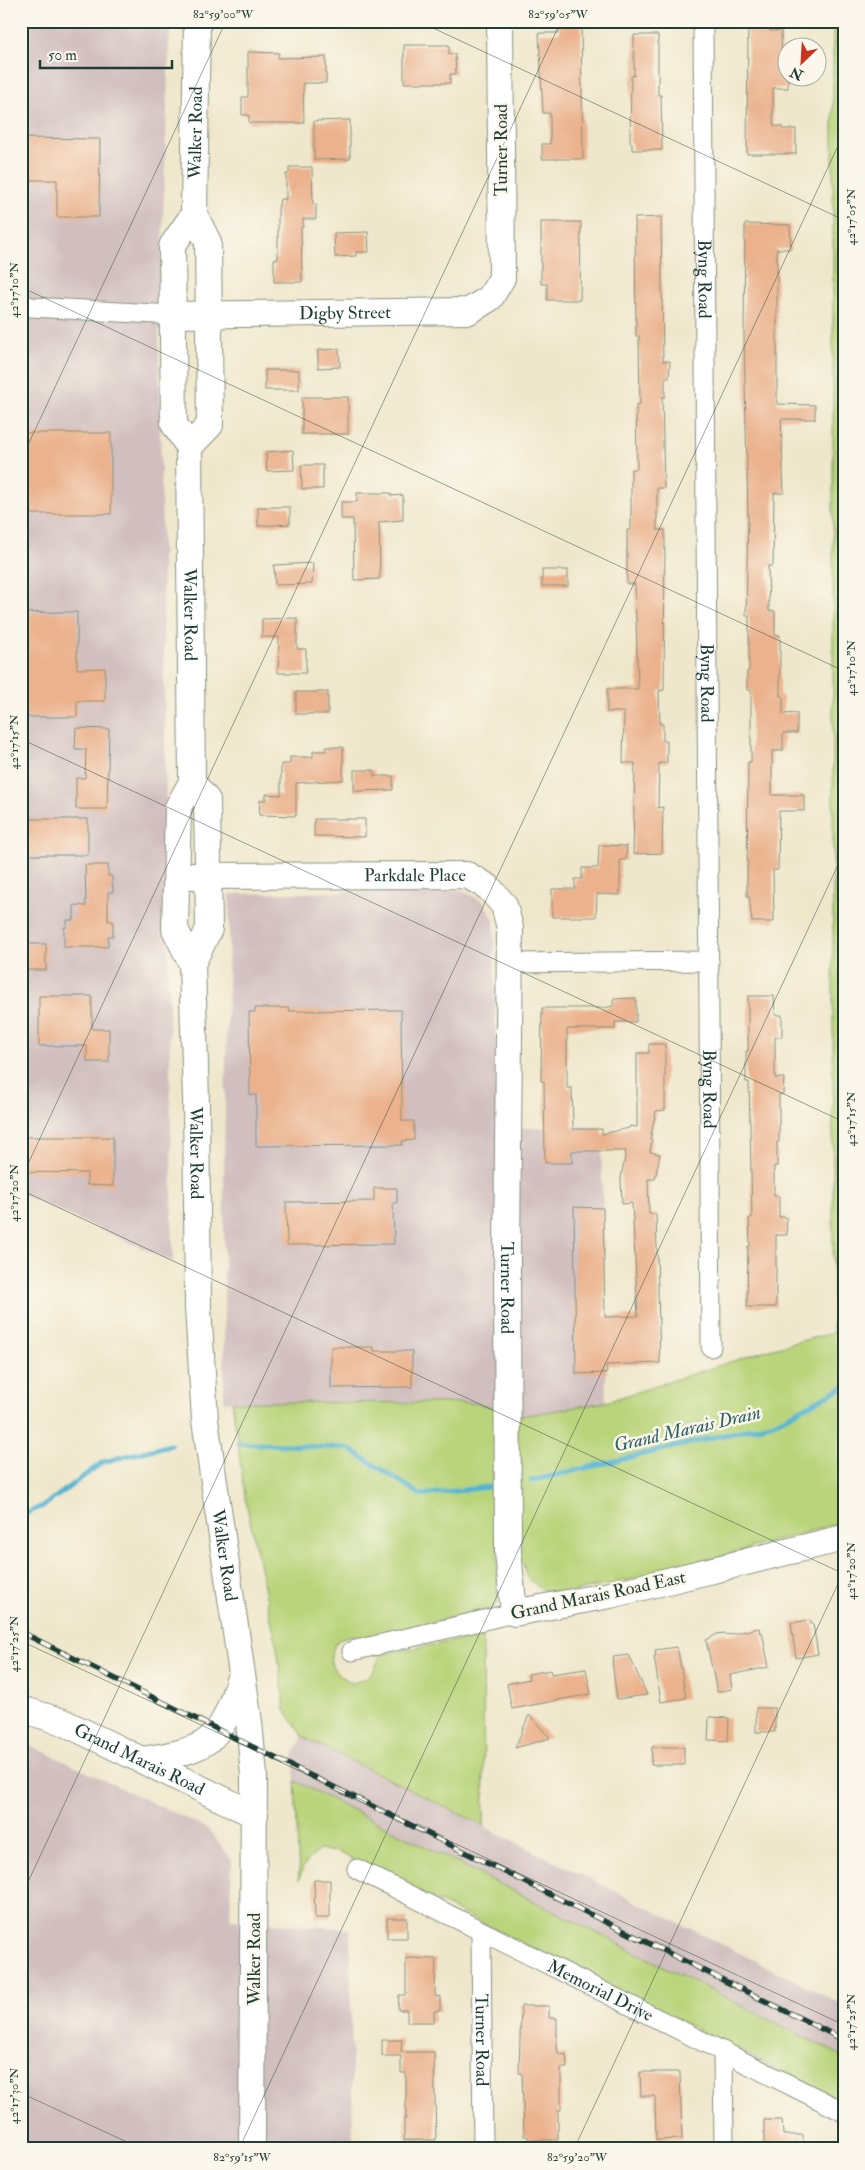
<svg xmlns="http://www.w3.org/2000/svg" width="865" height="2170" viewBox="0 0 865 2170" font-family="'IM FELL Double Pica',serif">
	<rect width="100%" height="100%" fill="#fbf7ec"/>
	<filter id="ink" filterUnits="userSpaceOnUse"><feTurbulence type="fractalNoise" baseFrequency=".02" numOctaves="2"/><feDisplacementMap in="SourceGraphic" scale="10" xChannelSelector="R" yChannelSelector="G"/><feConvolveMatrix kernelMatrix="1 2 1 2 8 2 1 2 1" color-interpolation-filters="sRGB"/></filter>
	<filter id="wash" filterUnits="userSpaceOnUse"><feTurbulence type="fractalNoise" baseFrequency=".0096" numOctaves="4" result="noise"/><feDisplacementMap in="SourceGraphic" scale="20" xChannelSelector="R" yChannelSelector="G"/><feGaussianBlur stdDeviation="1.12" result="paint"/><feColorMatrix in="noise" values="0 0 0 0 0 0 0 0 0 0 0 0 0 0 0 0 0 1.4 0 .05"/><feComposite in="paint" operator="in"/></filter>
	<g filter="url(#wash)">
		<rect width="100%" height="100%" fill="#efe7cb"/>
		<g fill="#d1bfbf">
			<polygon points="21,21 170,21 159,343 173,1262 21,1194"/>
			<polygon points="461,890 484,902 494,920 497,1128 601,1127 606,1402 523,1417 516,1417 497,1408 473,1403 224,1402 224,1149 230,894"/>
			<polygon points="303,1737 844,2005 844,2057 295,1781 293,1756"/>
			<polygon points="21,1741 208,1829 232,1860 230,1920 350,1929 353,2149 21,2149"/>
		</g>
		<g fill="#b9d47a" stroke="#6c8857">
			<polygon points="833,21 844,21 844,1522 657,1574 568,1593 544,1591 527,1578 520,1554 516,1417 606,1402 773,1348 833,1333"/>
			<path d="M232 1402 473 1403 497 1408 498 1603 492 1609 363 1638 352 1635 339 1639C324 1661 330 1670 352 1683 371 1678 374 1672 381 1654L483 1636 484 1826 303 1737 285 1710 277 1648 245 1497Z"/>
			<polygon points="295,1781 844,2057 844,2102 338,1852 319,1850 304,1865 299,1880"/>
		</g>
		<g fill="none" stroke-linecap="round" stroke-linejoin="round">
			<g stroke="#52b4d1" stroke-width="5">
				<polyline points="238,1443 348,1448 421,1495 489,1487"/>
				<polyline points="531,1481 774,1423 844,1387"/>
				<polyline points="21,1516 45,1505 103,1462 171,1445"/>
			</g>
		</g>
		<g id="blocks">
			<g fill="#ebb28d">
				<polygon points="559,21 581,21 583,159 542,159 542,144 550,144 550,113 543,113 539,33 559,33"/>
				<polygon points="748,21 770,21 770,31 781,31 782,70 788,70 788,88 773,88 773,120 774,126 782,126 782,129 796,129 796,154 747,154"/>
				<polygon points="634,35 658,35 658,95 661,95 662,150 632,150 632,143 630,143 631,76 634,76"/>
				<polygon points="404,45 449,45 449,54 455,54 456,74 450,74 450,83 404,83"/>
				<polygon points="248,52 279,53 278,58 326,57 326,83 303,83 304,123 249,123 249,115 242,115 242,97 248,97"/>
				<polygon points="350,120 350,159 314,160 314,121"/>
				<polygon points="21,138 100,139 99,217 57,217 57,180 21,180"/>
				<polygon points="289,167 312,167 313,205 316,204 316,219 303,219 303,227 301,227 302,282 274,282 274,259 278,259 278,210 280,199 286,199 286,174 289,174"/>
				<polygon points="661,217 663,361 670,361 669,378 665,378 665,397 662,397 664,488 657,488 657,530 665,530 664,690 659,691 660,724 663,724 663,741 667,741 667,763 659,763 658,808 663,807 662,853 633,854 635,763 623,763 624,712 607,712 607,689 638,689 635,584 627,584 627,530 631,530 631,469 637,469 636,404 640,405 639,336 636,336 635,218"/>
				<polygon points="541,222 581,222 580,300 547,300 547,284 541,284"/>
				<polygon points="745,224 790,225 791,249 777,249 777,404 815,405 815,419 781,419 784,493 774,493 773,566 768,566 769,611 775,611 775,635 780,635 780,696 783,696 783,714 797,713 797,733 783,733 783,751 772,751 772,795 804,795 804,811 779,811 778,870 773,870 774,922 752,922 749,896 747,896 748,762 751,762 751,690 747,690 747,671 749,671 749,616 746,616 748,517 744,337"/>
				<polygon points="368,232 369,252 356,252 356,256 335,257 334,233"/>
				<polygon points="339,349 340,367 318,368 318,350"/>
				<rect x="265" y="370" width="34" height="20"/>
				<rect x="302" y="397" width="46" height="37"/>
				<rect x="21" y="433" width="90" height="81"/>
				<polygon points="293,450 294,470 267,471 266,452"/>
				<polygon points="301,465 323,465 323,489 302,489"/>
				<polygon points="357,493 391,493 391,496 403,495 403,520 379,522 380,579 354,580 353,519 341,519 341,502 357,502"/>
				<polygon points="258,507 290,507 290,524 258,526"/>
				<polygon points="313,563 312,584 275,585 274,565"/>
				<rect x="542" y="570" width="26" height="16"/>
				<polygon points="62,612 77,612 77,669 105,668 105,701 77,701 77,717 21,717 21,613"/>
				<polygon points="297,618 297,649 306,649 306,673 278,673 279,637 262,637 262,619"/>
				<rect x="296" y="692" width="32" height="22"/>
				<polygon points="76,728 109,729 107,809 76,809 76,778 85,778 86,749 75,749"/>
				<polygon points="326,747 343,747 343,780 296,783 296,816 259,815 260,800 266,800 266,794 281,795 281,764 290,764 290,757 313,757 313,751 326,751"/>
				<polygon points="354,770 374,770 374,776 393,776 393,790 354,791"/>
				<rect x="21" y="819" width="67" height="36"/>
				<polygon points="314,819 365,819 365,837 314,836"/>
				<polygon points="599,845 627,846 626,860 620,860 620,895 597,894 596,917 552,917 552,889 575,889 575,879 582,879 582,868 598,868"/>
				<polygon points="85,865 108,865 108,876 112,876 113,892 108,892 108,921 113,921 113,936 108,936 108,947 64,947 64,927 67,927 67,920 74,920 74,905 86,906"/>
				<rect x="21" y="944" width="25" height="26"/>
				<polygon points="39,996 92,996 92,1029 109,1029 109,1062 87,1062 87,1046 39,1046"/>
				<polygon points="748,996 774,996 775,1015 782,1015 782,1037 775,1037 775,1078 784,1078 783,1094 779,1094 779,1142 777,1142 777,1166 774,1166 774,1196 779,1196 779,1217 786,1217 787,1235 776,1235 776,1307 747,1307 748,1246 750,1246 749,1218 752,1218 749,1082 746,1082 746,1051 748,1051"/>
				<polygon points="636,998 636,1022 615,1022 615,1029 567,1029 567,1088 572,1088 573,1129 602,1129 602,1134 629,1128 630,1126 637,1127 637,1053 649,1053 649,1044 665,1044 665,1110 656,1111 650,1140 652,1140 650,1152 660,1154 655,1179 648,1179 649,1214 656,1214 660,1363 606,1365 607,1373 576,1374 574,1207 603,1208 605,1317 638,1316 632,1203 622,1204 621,1178 626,1151 572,1151 572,1163 545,1163 544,1081 541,1081 542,1008 604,1008 613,1006 613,999"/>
				<polygon points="255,1008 289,1008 289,1011 401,1010 402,1121 414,1121 414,1140 402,1141 402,1145 256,1146 256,1095 250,1095 249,1012 255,1012"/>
				<polygon points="24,1137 113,1137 113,1186 87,1185 87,1173 23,1172"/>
				<polygon points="374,1188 397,1188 397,1203 393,1203 394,1244 287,1245 286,1202 374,1201"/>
				<polygon points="331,1347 374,1347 374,1351 412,1351 412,1387 331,1388"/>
				<polygon points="810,1620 811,1624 813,1624 818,1654 796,1658 791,1623"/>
				<polygon points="759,1628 760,1633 762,1632 769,1667 730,1675 732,1689 717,1692 706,1640 717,1634 724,1633 727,1635"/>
				<polygon points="676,1647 677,1651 678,1651 686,1698 661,1702 654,1656 656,1656 655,1650"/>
				<polygon points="629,1655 647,1695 617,1699 612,1661 614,1661 613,1657"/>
				<polygon points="586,1669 591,1694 512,1709 507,1684 529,1679 528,1674 550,1670 551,1674"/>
				<rect x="756" y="1708" width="19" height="24"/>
				<polygon points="529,1715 550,1738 515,1748"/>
				<polygon points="709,1717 729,1718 728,1741 708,1740"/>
				<polygon points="652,1747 684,1747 684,1765 651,1765"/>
				<polygon points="314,1880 330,1880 330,1918 315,1918"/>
				<rect x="387" y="1918" width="20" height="20"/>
				<polygon points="406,1958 436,1959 435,1992 436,1997 440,1996 440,2011 434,2011 434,2022 407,2022 407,2010 398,2010 399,1995 406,1995"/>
				<polygon points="521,2006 549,2006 549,2018 557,2018 557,2048 559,2055 566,2054 567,2068 561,2068 561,2110 558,2110 558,2140 528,2140 528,2136 524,2136 522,2073 519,2073"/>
				<polygon points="382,2040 402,2040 401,2052 434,2052 436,2140 404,2140 404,2119 406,2119 406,2073 401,2073 401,2056 382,2056"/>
				<polygon points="640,2072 680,2072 682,2139 656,2140 655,2096 641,2096"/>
				<polygon points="764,2120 782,2120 783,2135 803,2135 803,2149 764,2149"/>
			</g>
		</g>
	</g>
	<g filter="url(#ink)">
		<use href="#blocks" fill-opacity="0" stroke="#879280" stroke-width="1"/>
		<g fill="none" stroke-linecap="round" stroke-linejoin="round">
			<defs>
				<g id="street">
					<path id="s1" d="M703 21 711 1347"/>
					<polyline points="21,303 31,307 173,315"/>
					<polyline points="510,963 709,961"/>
					<polyline points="352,1651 514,1613"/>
					<path id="s2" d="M357 1869 844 2112"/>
					<path id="s3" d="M481 1931 483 2149"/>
					<polyline points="723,2051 724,2149"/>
				</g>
				<g id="secondary">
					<path id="s4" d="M194 214 172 246 174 424 189 447 192 782 178 807 175 929 192 964 196 1100 198 1307 205 1420 249 1722 254 1775 252 2149"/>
					<path id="s5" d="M173 315 469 311 490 298 502 278 500 21"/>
					<path id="s6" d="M189 447 210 425 208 242 194 214 197 21"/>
					<path id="s7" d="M177 876 467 875 488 887 504 905 510 928 507 1256 508 1552 514 1613 610 1595 844 1538"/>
					<polyline points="192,964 209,929 207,800 192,782"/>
					<path id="s8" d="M21 1709 63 1722 255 1815"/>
					<path d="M143 1760C208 1749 220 1745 239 1680"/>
				</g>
			</defs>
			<use href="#street" stroke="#879280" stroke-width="21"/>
			<use href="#secondary" stroke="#879280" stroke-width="28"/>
			<use href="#street" stroke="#fff" stroke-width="19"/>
			<use href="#secondary" stroke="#fff" stroke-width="26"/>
			<defs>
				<polyline id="rail" points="21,1632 844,2040"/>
			</defs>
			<use href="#rail" stroke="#1f3d34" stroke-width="5.5"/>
			<use href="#rail" stroke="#fbf7ec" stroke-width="4" stroke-dasharray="11" stroke-linecap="butt"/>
		</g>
	</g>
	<path fill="none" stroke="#1f3d34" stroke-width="1" stroke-opacity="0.45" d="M418 21 844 220M21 287 844 671M21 460 226 21M21 739 844 1122M21 1179 561 21M21 1190 844 1574M21 1641 844 2025M21 1897 844 133M21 2093 142 2149M239 2149 844 852M574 2149 844 1571"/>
	<g text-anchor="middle" stroke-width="5" stroke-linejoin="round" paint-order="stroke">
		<g font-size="18" fill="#1f3d34" stroke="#fbf7ec">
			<text dy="6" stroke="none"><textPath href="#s6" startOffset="326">Walker Road</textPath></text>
			<text transform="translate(501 150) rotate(-90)" y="6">Turner Road</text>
			<text dy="6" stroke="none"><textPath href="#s1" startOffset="258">Byng Road</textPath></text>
			<text dy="6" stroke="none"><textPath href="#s5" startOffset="172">Digby Street</textPath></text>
			<text dy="6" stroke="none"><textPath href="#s4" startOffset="412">Walker Road</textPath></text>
			<text dy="6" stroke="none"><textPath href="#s1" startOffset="662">Byng Road</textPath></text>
			<text dy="6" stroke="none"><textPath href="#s7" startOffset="238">Parkdale Place</textPath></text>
			<text dy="6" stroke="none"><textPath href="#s1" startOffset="1068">Byng Road</textPath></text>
			<text dy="6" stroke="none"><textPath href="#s4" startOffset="958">Walker Road</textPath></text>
			<text dy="6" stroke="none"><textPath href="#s7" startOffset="722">Turner Road</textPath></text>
			<text dy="6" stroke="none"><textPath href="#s4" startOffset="1362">Walker Road</textPath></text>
			<text transform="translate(598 1595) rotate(-12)" y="6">Grand Marais Road East</text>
			<text dy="6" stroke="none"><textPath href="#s8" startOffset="129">Grand Marais Road</textPath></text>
			<text transform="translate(254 1959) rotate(-90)" y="6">Walker Road</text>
			<text dy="6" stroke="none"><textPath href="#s2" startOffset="272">Memorial Drive</textPath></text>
			<text dy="6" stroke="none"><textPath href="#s3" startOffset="109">Turner Road</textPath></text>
		</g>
		<g font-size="19" font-style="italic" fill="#2e6163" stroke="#fbf7ec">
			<text transform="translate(687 1428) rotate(-13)" y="7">Grand Marais Drain</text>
		</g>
	</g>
	<rect width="865" height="2170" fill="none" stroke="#fbf7ec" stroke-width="55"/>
	<g transform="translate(802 62) rotate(205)"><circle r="24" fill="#fbf7ec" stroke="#a3ada2"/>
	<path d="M0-4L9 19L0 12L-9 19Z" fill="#c8321e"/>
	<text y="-8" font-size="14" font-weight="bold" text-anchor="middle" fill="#1f3d34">N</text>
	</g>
	<path d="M40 60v8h132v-8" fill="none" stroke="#1f3d34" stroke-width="2.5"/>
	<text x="48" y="60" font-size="15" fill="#1f3d34" stroke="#fbf7ec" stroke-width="4" paint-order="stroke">50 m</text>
	<rect x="28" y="28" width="810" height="2114" fill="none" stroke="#1f3d34" stroke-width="2"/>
	<g font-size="12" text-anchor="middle" fill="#1f3d34">
		<text x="223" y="18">82°59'00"W</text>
		<text x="558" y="18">82°59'05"W</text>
		<text transform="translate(851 217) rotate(-90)" y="4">42°17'05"N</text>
		<text transform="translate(14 290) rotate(-90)" y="4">42°17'10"N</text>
		<text transform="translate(851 668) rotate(-90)" y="4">42°17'10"N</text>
		<text transform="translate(14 742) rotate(-90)" y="4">42°17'15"N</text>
		<text transform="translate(851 1119) rotate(-90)" y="4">42°17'15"N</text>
		<text transform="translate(14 1193) rotate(-90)" y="4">42°17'20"N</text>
		<text transform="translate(851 1571) rotate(-90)" y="4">42°17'20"N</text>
		<text transform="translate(14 1644) rotate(-90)" y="4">42°17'25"N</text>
		<text transform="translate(851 2022) rotate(-90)" y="4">42°17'25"N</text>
		<text transform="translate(14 2096) rotate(-90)" y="4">42°17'30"N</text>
		<text x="242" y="2161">82°59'15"W</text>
		<text x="577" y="2161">82°59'20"W</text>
	</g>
</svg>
